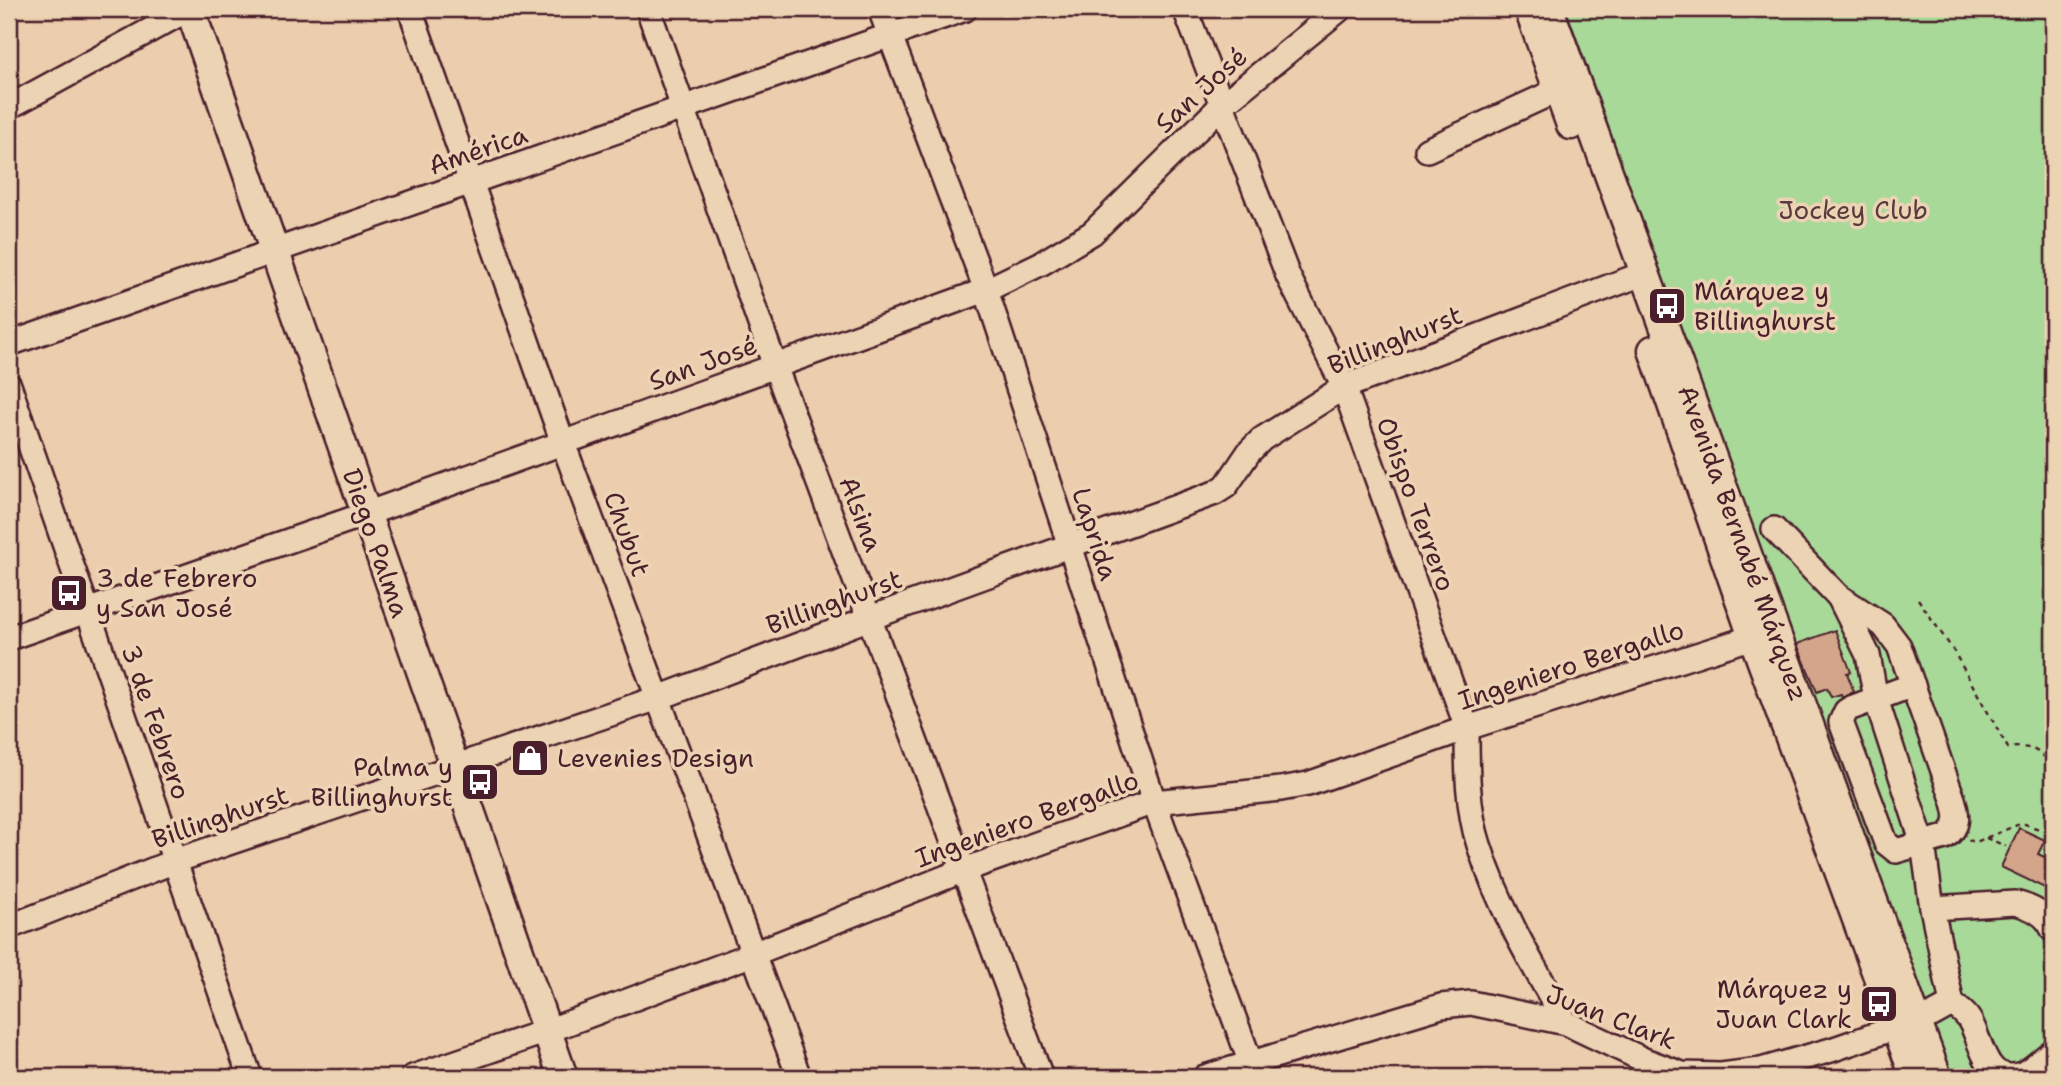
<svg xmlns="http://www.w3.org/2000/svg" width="2062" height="1086" viewBox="0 0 2062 1086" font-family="'Shantell Sans',sans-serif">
	<rect width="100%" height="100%" fill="#eccdad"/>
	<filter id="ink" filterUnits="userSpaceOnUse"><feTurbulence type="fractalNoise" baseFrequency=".0143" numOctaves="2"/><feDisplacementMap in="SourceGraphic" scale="14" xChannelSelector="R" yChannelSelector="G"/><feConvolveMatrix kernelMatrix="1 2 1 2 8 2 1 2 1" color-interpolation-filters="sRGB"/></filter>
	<g filter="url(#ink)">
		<polygon fill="#a8d999" stroke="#797c62" stroke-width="2" points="1566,9 2053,9 2053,1077 1945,1077 1931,1016 1891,915"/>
		<g fill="#d3a58b" stroke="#4a1f2b" stroke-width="2">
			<polygon points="1835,630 1851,672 1847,673 1854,692 1842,697 1841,694 1831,697 1827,688 1817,692 1797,644"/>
			<polygon points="2019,828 2045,840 2038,854 2053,861 2053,892 2001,867"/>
		</g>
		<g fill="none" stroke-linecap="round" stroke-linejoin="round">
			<defs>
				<g id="minor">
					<polyline points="410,9 563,443 799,1077"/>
					<polyline points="648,9 775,366 1041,1077"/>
					<polyline points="880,9 986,290 1154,802 1256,1077"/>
					<path d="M1185 9 1288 276 1344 387 1467 728C1467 765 1467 809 1479 845 1499 908 1533 966 1566 1023"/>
					<polyline points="9,107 189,9"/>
					<polyline points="1427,150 1558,90"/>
					<polyline points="9,344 965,9"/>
					<polyline points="9,385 250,1077"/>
					<path d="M1774 529 1838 596 1883 625 1899 646 1953 799C1958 815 1960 827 1945 837L1896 851 1886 843 1841 722 1846 711 1851 708 1913 685"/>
					<path d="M1840 599 1868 655 1876 699 1923 844 1932 908 1952 1004C1959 1009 1967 1014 1971 1023 1982 1043 1986 1086 2022 1074 2033 1069 2043 1058 2053 1051"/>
					<polyline points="9,638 366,514 986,290 1042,263 1092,233 1222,105 1340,9"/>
					<path d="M1932 908 2015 903C2031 907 2047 914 2053 930"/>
					<polyline points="9,927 175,861 658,698 870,618 1215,493 1226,486 1249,452 1262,439 1344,387 1645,273"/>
					<polyline points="413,1077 547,1031 753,954 964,870 1154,802 1281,789 1308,784 1467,728 1753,637"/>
					<polyline points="1205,1077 1441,1006 1471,1003 1566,1023 1644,1060 1682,1074 1721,1075 1761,1070 1831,1050 1932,1015 1952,1004"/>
				</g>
				<g id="major">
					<polyline points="190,9 563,1077"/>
					<polyline points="1529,9 1571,125"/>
					<polyline points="1549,9 1937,1077"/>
					<polyline points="1653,350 1753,637 1915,1077"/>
				</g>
			</defs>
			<use href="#minor" stroke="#4a1f2b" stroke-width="28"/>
			<use href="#major" stroke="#4a1f2b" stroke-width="33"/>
			<g stroke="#4a1f2b" stroke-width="2.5" stroke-dasharray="5 5" stroke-linecap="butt">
				<path d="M1918 599 1953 650 2008 748C2028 744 2045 751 2053 770"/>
				<polyline points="1986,838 2006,846"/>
				<polyline points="1968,840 1976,842 2022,823 2053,834"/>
			</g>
			<use href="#minor" stroke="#ecd3b4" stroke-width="23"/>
			<use href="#major" stroke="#ecd3b4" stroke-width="28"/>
		</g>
	</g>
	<defs>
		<symbol id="bus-square" viewBox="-11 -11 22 22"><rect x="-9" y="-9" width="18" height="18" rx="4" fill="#4a1f2b" stroke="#ecd3b4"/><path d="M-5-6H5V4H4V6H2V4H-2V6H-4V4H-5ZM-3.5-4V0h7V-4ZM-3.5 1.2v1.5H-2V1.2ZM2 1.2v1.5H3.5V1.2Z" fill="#fff"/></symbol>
		<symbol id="shop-square" viewBox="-11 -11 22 22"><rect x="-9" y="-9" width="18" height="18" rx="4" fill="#4a1f2b" stroke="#ecd3b4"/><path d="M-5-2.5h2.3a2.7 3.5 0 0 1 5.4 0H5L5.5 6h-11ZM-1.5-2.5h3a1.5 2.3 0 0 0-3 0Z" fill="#fff"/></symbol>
	</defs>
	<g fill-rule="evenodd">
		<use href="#bus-square" x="1645" y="284" width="44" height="44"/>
		<use href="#bus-square" x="47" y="571" width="44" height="44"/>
		<use href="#shop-square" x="508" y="736" width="44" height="44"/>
		<use href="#bus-square" x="458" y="760" width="44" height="44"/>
		<use href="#bus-square" x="1857" y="982" width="44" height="44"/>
	</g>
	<g text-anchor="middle" stroke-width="7" stroke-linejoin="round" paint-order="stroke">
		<g font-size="26" fill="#4a1f2b" stroke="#ecd3b4">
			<text transform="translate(1201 90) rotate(-42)" y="9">San José</text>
			<text transform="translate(478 150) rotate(-19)" y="9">América</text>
			<text transform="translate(1395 340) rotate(-22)" y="9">Billinghurst</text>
			<text transform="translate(703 363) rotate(-20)" y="9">San José</text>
			<text transform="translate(1416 504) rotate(70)" y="9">Obispo Terrero</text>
			<text transform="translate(861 514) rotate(69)" y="9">Alsina</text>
			<text transform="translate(627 534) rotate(70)" y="9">Chubut</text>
			<text transform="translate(1095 534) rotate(72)" y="9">Laprida</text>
			<text transform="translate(376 543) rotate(71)" y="9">Diego Palma</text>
			<text transform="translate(1743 543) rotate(70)" y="9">Avenida Bernabé Márquez</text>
			<text transform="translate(834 602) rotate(-20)" y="9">Billinghurst</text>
			<text transform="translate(1571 665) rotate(-18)" y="9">Ingeniero Bergallo</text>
			<text transform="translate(156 722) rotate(71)" y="9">3 de Febrero</text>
			<text transform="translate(220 817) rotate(-19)" y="9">Billinghurst</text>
			<text transform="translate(1027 819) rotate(-20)" y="9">Ingeniero Bergallo</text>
			<text transform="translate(1611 1017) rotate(21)" y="9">Juan Clark</text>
		</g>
		<g font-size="26" fill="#583b3c" stroke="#ecd3b4">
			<text x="1853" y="219">Jockey Club</text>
		</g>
		<g font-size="26" fill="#4a1f2b" stroke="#ecd3b4" text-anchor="start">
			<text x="1694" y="300">Márquez y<tspan x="1694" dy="30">Billinghurst</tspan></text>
			<text x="96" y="587">3 de Febrero<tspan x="96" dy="30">y San José</tspan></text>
			<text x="557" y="767">Levenies Design</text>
			<text x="453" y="776" text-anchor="end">Palma y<tspan x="453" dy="30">Billinghurst</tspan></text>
			<text x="1852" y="998" text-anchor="end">Márquez y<tspan x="1852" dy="30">Juan Clark</tspan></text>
		</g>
	</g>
	<rect width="2062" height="1086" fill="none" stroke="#ecd3b4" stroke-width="35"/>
	<rect x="18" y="18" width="2027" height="1051" fill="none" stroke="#4a1f2b" stroke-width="2.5" filter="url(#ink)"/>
</svg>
